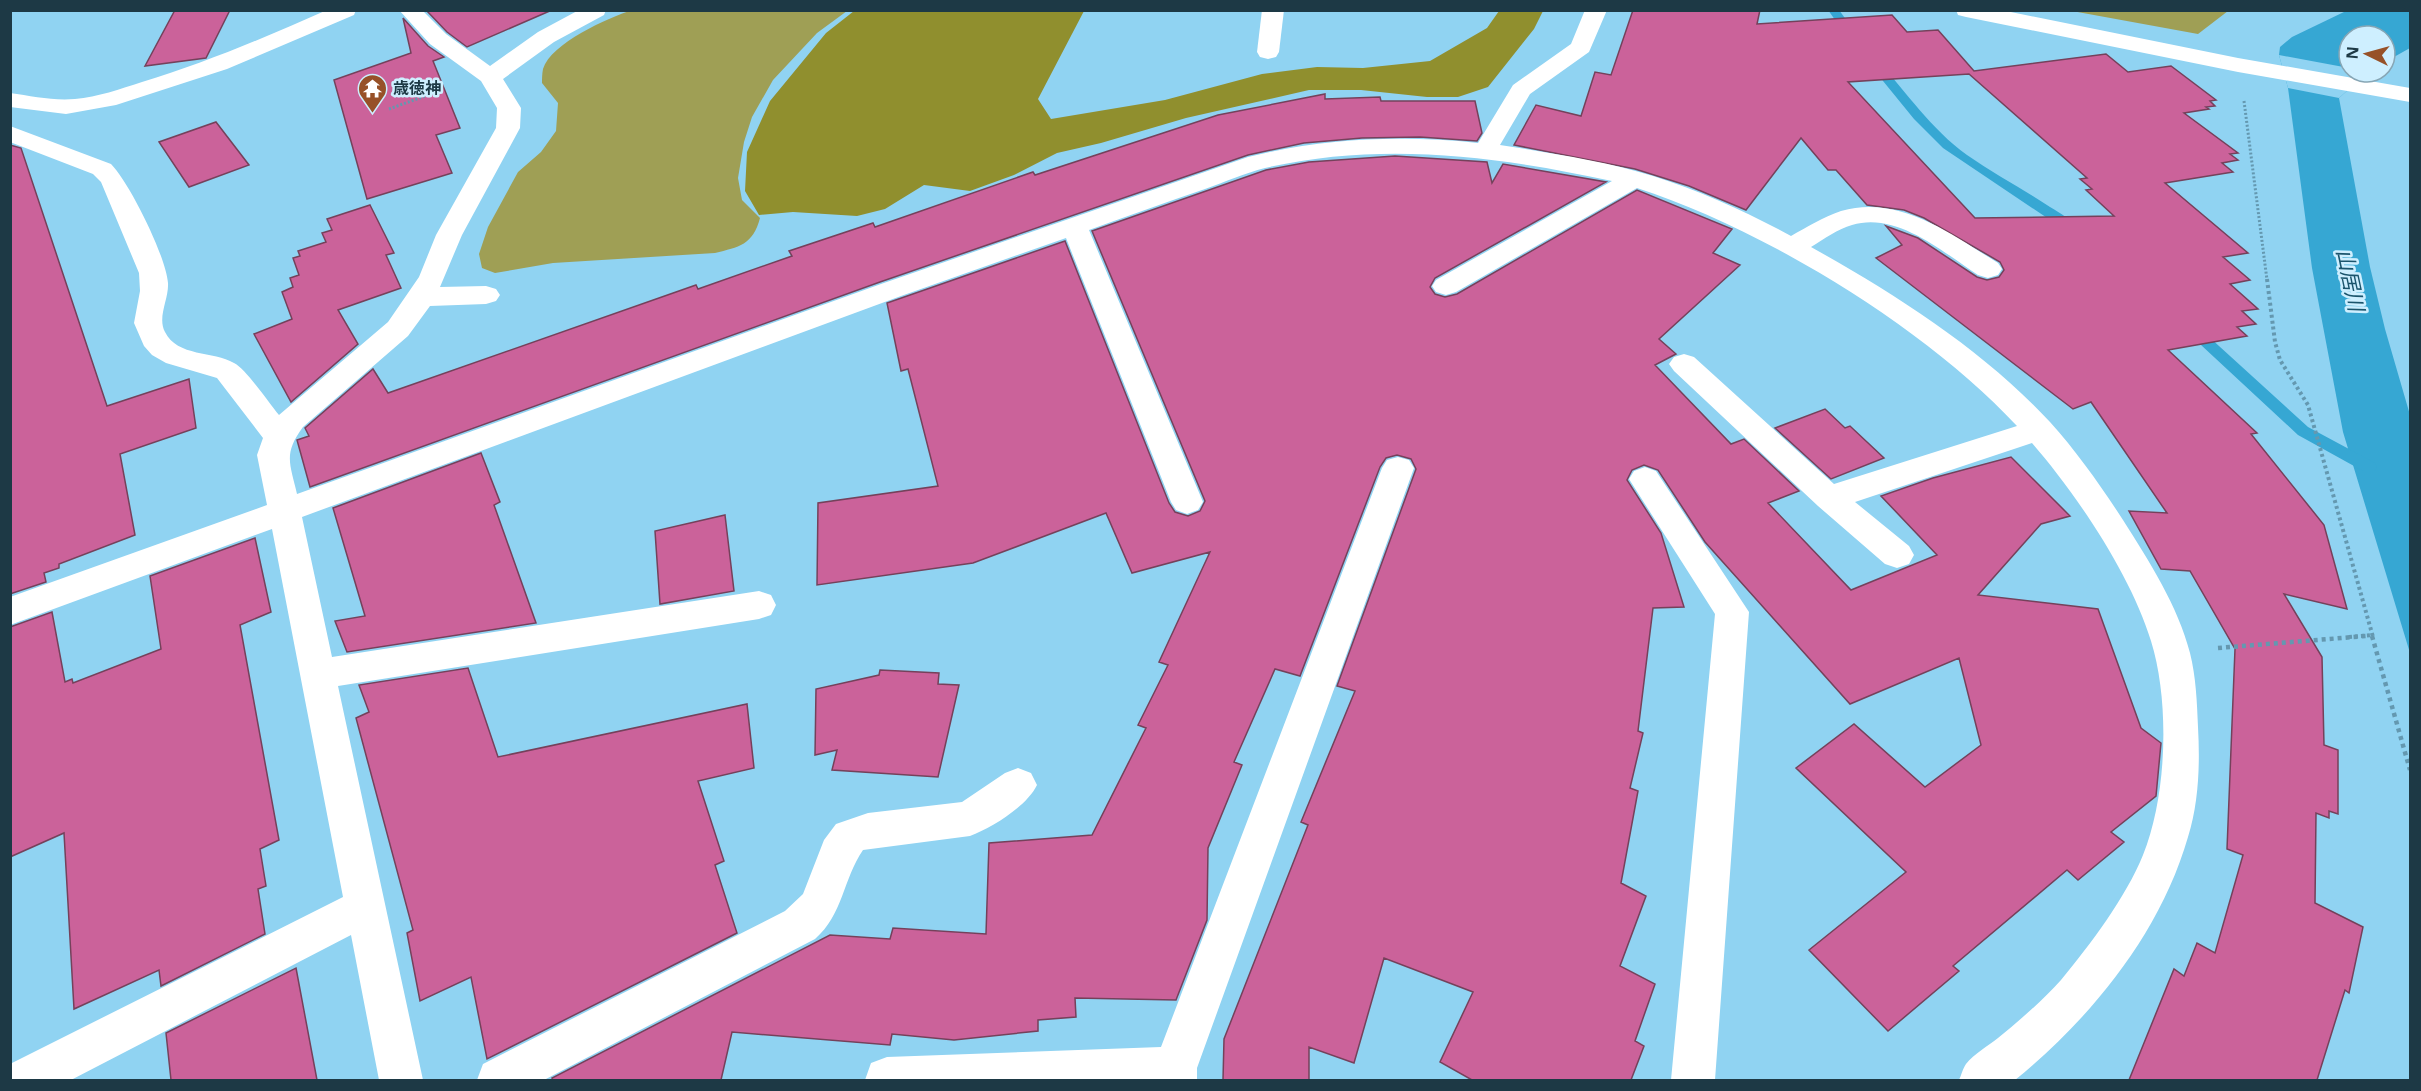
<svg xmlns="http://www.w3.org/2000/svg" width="2421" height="1091" viewBox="0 0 2421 1091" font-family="'Noto Sans','Noto Sans JP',sans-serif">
	<rect width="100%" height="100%" fill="#90d3f2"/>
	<g fill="#9f9f55">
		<path d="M632 10 847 11 817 33 773 80 752 117 744 142 738 178 742 200 760 218C753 245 739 247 715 253L553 263 495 273 482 268 479 254 488 227 518 172 541 152 556 131 558 103 542 83C542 79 542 74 543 69 551 43 608 18 632 10Z"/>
		<polygon points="2072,11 2228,11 2198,34"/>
	</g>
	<polygon fill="#908f2e" points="854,11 1084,11 1038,99 1051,119 1165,100 1262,74 1317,67 1363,68 1430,61 1487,28 1499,11 1543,11 1534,29 1488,87 1458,97 1427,97 1361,90 1309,90 1186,118 1101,143 1057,153 1014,175 970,191 924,185 885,209 857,216 793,212 759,215 745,191 747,152 770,101 826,33"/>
	<polygon fill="#36a7d3" points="2346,11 2410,11 2410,48 2385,62 2385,36 2349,36 2349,72 2368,72 2339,98 2370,267 2385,329 2410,415 2410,653 2343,432 2312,268 2288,88 2279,55 2280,47 2292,37"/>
	<polygon fill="#90d3f2" points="2279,55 2349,68 2349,72 2368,72 2339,98 2288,88"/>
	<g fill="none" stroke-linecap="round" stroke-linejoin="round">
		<g fill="#36a7d3" fill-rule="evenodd">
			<polygon points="1828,10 1839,10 1858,36 1856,38 1848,38"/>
			<path d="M1874 60 1878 61C1907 93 1931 129 1967 155 1994 174 2023 189 2050 207 2060 213 2072 220 2080 229L2078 232H2068L1943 148 1914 119 1870 65 1868 63Z"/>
			<polygon points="2192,324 2197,326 2308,427 2375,463 2377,467 2375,471 2363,471 2298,435 2187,332 2185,329"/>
		</g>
	</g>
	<g fill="#cb629a" stroke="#75415b" stroke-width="1.5" fill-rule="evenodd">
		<polygon points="175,10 230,10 206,58 145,66"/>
		<polygon points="426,10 552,10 467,47 447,32"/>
		<path d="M1633 10H1760L1757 24 1892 15 1907 32 1938 30 1974 71 2106 54 2128 72 2171 66 2216 100 2210 101 2215 106 2206 107 2209 109 2184 113 2238 153 2230 154 2238 160 2222 163 2233 172 2165 183 2248 253 2223 257 2250 280 2230 284 2258 309 2242 311 2256 324 2237 327 2247 336 2168 350 2257 433 2251 434 2324 525 2347 609 2284 594 2322 657 2324 745 2338 750V814L2329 811V818L2316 813 2315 903 2363 927 2349 993 2345 990 2317 1080H2129L2174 969 2184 976 2197 943 2215 953 2243 855 2227 849 2235 649 2190 571 2161 569 2129 511 2167 513 2091 402 2073 409 1876 258 1902 245 1886 226 1918 238 1977 277 1987 280 1999 277 2004 270 2000 262 1924 218 1904 210 1867 205 1836 170H1828L1801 138 1746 210 1689 186 1635 169 1514 145 1536 105 1581 116 1595 72 1611 75ZM1969 74 2087 178 2080 179 2092 189 2086 190 2114 216 1975 218 1848 82Z"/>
		<polygon points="403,18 428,46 444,57 433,61 460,128 436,135 452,173 367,199 334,80 411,53"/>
		<polygon points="1325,94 1325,99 1380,97 1381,101 1475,101 1482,133 1477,141 1420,137 1362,138 1304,143 1248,155 880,282 310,487 297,440 309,436 305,428 373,369 388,393 696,285 698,289 792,256 789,251 873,223 875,227 1033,172 1035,175 1218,115"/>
		<polygon points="216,122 249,165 189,187 159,142"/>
		<polygon points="10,145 21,148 107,406 189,379 196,428 120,454 135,535 59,564 59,568 44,573 46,582 10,594"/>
		<polygon points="1395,156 1487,162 1492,183 1503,164 1606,182 1435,278 1430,287 1435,294 1445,297 1457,294 1637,190 1732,229 1713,253 1740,265 1659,339 1676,354 1655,365 1731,444 1744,439 1799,491 1768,503 1851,590 1937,555 1881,496 1933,478 2011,457 2070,516 2041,524 1978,595 2098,609 2141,728 2161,743 2156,796 2111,832 2124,842 2078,880 2067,870 1953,966 1959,971 1888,1031 1809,950 1906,872 1796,768 1854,724 1925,787 1981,745 1959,658 1850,704 1705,542 1658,470 1644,465 1632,470 1627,480 1661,533 1684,607 1653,608 1638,731 1643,733 1630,788 1638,791 1621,883 1646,896 1620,966 1655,984 1635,1041 1644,1046 1631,1080 1472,1080 1440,1062 1473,992 1384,958 1354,1063 1309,1047 1309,1080 1223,1080 1224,1039 1308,825 1301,822 1355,691 1337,686 1416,469 1411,459 1397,455 1386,458 1380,467 1300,676 1275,669 1234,762 1242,765 1208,848 1207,920 1176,1000 1075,998 1076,1017 1038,1020 1038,1031 954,1040 892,1034 890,1045 732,1032 721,1080 553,1080 552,1078 830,935 890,939 893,928 986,934 989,843 1092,835 1146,728 1138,725 1168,665 1159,662 1210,552 1132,573 1106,513 973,563 817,585 818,503 938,486 908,369 901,371 887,303 1065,241 1169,503 1175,512 1188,516 1200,511 1205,501 1092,231 1266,170 1309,162"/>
		<polygon points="370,205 394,253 386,255 401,288 338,310 358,344 291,402 254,334 292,319 282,292 293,287 290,278 299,275 293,258 300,256 298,251 326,242 322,233 332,230 327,219"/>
		<polygon points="1825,409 1845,428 1850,426 1884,458 1831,479 1775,428"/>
		<polygon points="481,453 500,502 494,505 536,623 347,652 335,621 365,616 333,508"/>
		<polygon points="725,515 734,591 660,604 655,531"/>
		<polygon points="255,538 271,612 240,625 279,840 260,849 266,886 258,889 265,934 161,986 159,970 74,1009 64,833 10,857 10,627 52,612 65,682 72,679 73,683 161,649 150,576"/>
		<polygon points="468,668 498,757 747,704 754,768 698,781 724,861 715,865 737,933 487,1059 471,977 420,1001 407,933 413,930 356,718 369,712 359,685"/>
		<polygon points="880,670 939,673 938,684 959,685 938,777 832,770 837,750 815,755 816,689 879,675"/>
		<polygon points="296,968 317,1080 171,1080 166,1033"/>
	</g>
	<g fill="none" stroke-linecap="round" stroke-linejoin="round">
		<g stroke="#6498b0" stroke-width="3" stroke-dasharray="2 2" stroke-linecap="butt">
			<polyline points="2244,101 2267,280"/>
			<polyline points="389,109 442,90"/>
		</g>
		<g stroke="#6498b0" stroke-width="4" stroke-dasharray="3 3" stroke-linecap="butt">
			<polyline points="2267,279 2275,342 2280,360 2308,405 2373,637"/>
			<polyline points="2349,637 2373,635"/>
		</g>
		<g stroke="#6498b0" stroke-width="4.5" stroke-dasharray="4 4" stroke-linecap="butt">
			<polyline points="2372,636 2410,770"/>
			<polyline points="2218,648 2366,636"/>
		</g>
		<g fill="#fff" fill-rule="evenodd">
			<path d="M327 10H356L354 15 227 69 116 105 66 114 10 107V93C32 96 53 101 75 99 98 97 120 89 142 82 205 63 266 37 327 10Z"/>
			<path d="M399 10H422L446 34 490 66 538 32 579 10H606L604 15 554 42 503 79 521 108 520 128 462 235 440 287 486 286 496 289 500 295 496 301 486 304 430 306 408 336 303 427C283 454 290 463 297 494L881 284 1248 157C1323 138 1401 135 1478 143L1513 85 1571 44 1585 10H1607L1589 52 1530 94 1500 145C1551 153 1604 161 1653 176 1701 191 1747 212 1791 236 1807 227 1823 217 1841 211 1899 194 1951 234 1998 263L2002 269 1998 275 1988 278 1978 275C1944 253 1897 211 1852 225 1838 229 1824 239 1811 247 1897 295 1983 350 2050 422 2077 452 2101 486 2123 520 2149 561 2178 606 2190 653 2196 677 2197 702 2198 727 2200 763 2199 802 2188 837 2160 934 2091 1018 2015 1080H1959C1961 1076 1963 1068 1966 1064 1974 1054 1988 1046 1998 1038 2020 1020 2042 1001 2061 980 2090 945 2126 897 2143 855 2167 796 2170 702 2151 641 2131 575 2077 495 2032 443L1855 502 1909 546 1914 555 1909 564 1897 568 1885 564 1818 506 1674 371 1669 364 1674 357 1684 354 1694 357 1834 484 2017 426C1926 328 1764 229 1637 188L1456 292 1446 295 1436 292 1432 286 1436 280 1612 181C1497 156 1381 141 1265 168 1245 173 1225 182 1205 189 1166 202 1128 216 1089 230L1203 502 1198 510 1187 514 1176 510 1171 502 1066 238 901 296 302 517 332 657 759 591 771 595 776 605 771 615 759 619 338 686 423 1080H379L351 935 71 1080H10V1064L343 897 272 529 10 625V597L267 505 257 455 263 438 217 378 166 363 152 355 144 346 134 323 140 291 139 273 101 182 93 174 10 142V126L111 164C129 182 166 256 168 283 169 299 157 317 165 332 177 357 214 351 234 363 246 369 269 403 279 415L388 322 419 277 436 235 496 128 497 108 481 81 430 44Z"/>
			<polygon points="1262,10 1284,10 1279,52 1276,57 1268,59 1260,57 1257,52"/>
			<polygon points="1956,10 2001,10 2238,58 2410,88 2410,102 2238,72 1966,17 1958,15"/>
			<polygon points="1398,457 1409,460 1414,468 1197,1068 1197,1080 865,1080 871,1063 887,1057 1161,1047 1382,468 1387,460"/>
			<polygon points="1645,467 1656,471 1749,612 1715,1080 1671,1080 1715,614 1629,479 1634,471"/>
			<path d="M1018 768 1031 773 1037 785C1027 806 992 828 970 836L863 850C843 879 843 915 815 939L544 1080H477L483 1064 785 911 803 894 824 840 836 824 868 813 962 802 1005 773Z"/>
		</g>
	</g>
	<defs>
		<symbol id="temple-pin" viewBox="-11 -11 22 30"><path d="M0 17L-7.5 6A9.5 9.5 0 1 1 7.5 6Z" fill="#975128" stroke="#ceefff"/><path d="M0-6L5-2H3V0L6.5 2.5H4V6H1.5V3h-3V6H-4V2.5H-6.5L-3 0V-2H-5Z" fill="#fff"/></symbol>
	</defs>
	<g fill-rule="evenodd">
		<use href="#temple-pin" x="356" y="72" width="33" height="45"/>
	</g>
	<g text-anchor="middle" stroke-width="5" stroke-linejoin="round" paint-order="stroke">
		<g font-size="16" font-weight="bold" fill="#1d3945" stroke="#ceefff" text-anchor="start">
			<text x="393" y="94">歳徳神</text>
		</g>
		<g font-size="21" font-style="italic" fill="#1b556d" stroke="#ceefff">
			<text transform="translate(2350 280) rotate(78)" y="7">山居川</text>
		</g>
	</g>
	<rect width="2421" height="1091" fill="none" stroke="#1d3945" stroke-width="24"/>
	<g transform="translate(2367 54) rotate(275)"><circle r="28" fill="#ceefff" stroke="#87a6b5" stroke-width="1.5"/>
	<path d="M0-4.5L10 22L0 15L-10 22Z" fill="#975128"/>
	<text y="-9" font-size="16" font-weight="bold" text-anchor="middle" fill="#1d3945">N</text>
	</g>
</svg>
